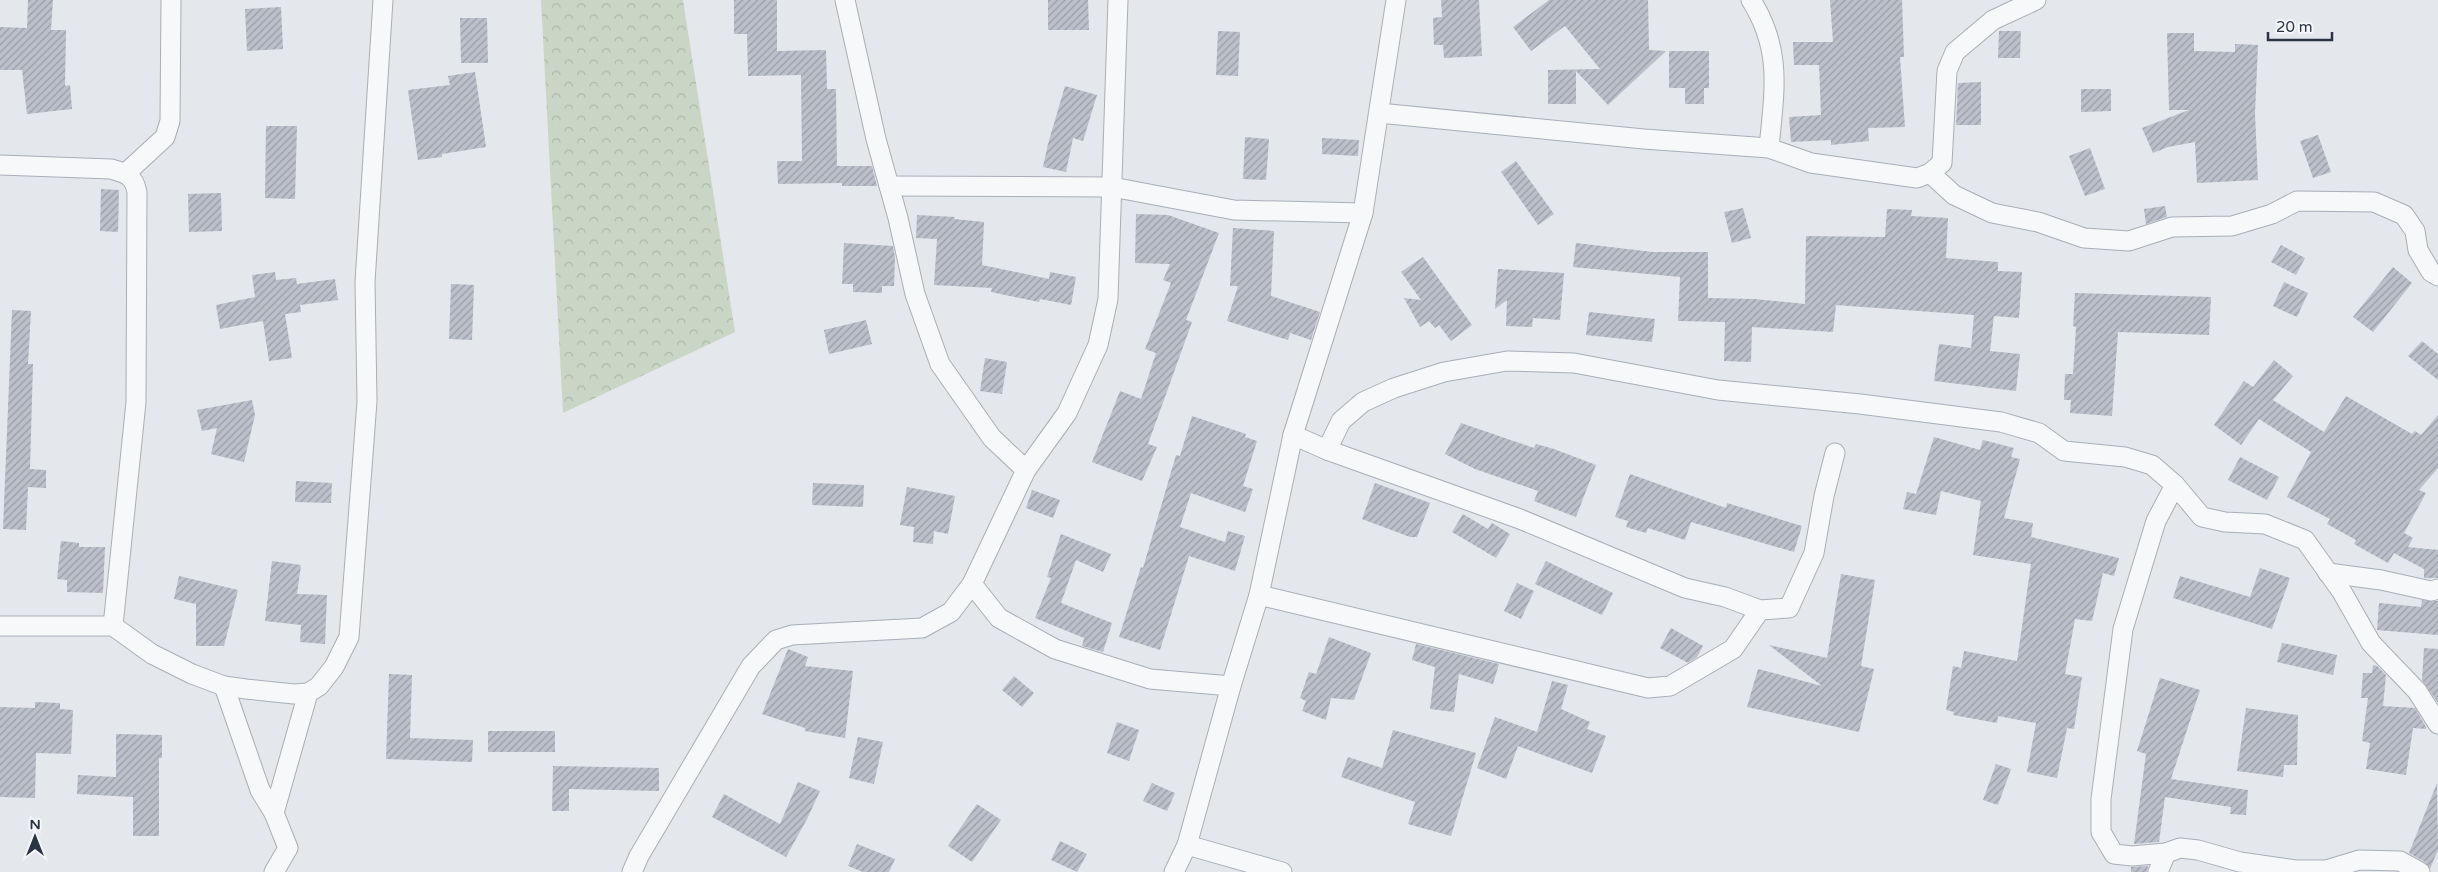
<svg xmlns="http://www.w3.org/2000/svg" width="2438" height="872" viewBox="0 0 2438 872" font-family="'Varela Round',sans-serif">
	<defs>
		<pattern id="forest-crowns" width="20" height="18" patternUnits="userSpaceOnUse" patternTransform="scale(1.25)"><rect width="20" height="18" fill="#c9d6c5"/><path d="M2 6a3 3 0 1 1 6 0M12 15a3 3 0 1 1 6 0" fill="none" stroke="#adb8ab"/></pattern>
		<pattern id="building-hatch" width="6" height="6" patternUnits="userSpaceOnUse" patternTransform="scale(1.25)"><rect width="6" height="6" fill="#bbc0ca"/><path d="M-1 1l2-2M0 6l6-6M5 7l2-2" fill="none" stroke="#989da6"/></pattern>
	</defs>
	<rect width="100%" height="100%" fill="#e4e7ec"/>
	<polygon fill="url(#forest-crowns)" points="541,0 683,0 735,332 563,413"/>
	<g fill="url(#building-hatch)">
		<polygon points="28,0 53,0 51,30 66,30 65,86 70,85 72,109 27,114 22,70 0,70 0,27 27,28"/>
		<polygon points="734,0 777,0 777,51 826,50 827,89 836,89 837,166 872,166 877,186 842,186 842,183 778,184 777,161 802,161 801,75 748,76 747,34 734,34"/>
		<polygon points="1048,0 1088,0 1089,30 1048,30"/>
		<polygon points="1441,0 1479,0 1482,56 1444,58 1443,45 1434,45 1433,18 1442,17"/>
		<polygon points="1549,0 1648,0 1649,50 1666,51 1608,105 1576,71 1576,104 1548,104 1548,70 1600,69 1565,26 1531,51 1513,27"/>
		<polygon points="1830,0 1902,0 1904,57 1900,57 1905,127 1868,128 1869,141 1831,145 1831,140 1791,142 1789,117 1821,115 1819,65 1794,65 1793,42 1833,42"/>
		<polygon points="281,7 283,49 247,51 245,9"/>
		<polygon points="460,18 487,18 488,63 461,63"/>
		<polygon points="1218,31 1240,32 1238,76 1216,75"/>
		<polygon points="1999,31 2021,31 2020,58 1998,58"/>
		<polygon points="2167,33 2194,33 2194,51 2235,52 2235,44 2258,45 2255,114 2258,180 2197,183 2195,142 2168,147 2153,153 2142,128 2189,110 2169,110"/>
		<polygon points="1669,51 1709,51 1709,88 1704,88 1704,104 1685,104 1685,88 1669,88"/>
		<polygon points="475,72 486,147 442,154 442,157 418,160 408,90 450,85 448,76"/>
		<polygon points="1981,82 1981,125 1956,125 1958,83"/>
		<polygon points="1065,86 1097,95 1083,141 1073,138 1066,172 1043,167 1048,144"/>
		<polygon points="2081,89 2111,89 2111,111 2081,112"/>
		<polygon points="266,126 297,126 295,199 265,198"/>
		<polygon points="2318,135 2331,172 2313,178 2300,141"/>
		<polygon points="1245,137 1269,139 1266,180 1243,179"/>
		<polygon points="1322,138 1359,140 1358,156 1322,154"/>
		<polygon points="2090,148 2105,189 2085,196 2069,156"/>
		<polygon points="1516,161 1554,214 1538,225 1501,172"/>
		<polygon points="101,189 119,190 118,232 100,231"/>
		<polygon points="221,193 222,231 189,232 188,194"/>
		<polygon points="2165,206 2167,217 2146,224 2144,209"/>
		<polygon points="1743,208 1751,238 1732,243 1724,212"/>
		<polygon points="1887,209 1912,210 1911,216 1948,218 1946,258 1998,262 1998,271 2022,272 2019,318 1994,316 1990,351 2020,354 2016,391 1934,381 1939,344 1971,348 1974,315 1836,305 1833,332 1752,327 1751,362 1724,361 1725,322 1678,321 1680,277 1573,267 1576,243 1653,252 1708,252 1708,298 1754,299 1805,304 1806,236 1885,237"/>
		<polygon points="1136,214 1168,215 1219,233 1186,320 1192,322 1148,444 1157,447 1142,481 1092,462 1120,391 1141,399 1156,353 1145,349 1171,283 1163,280 1170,264 1135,263"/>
		<polygon points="917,215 955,217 954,219 984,222 982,265 1049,279 1050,272 1076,277 1071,305 1040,299 1039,302 991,292 992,288 934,285 937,239 916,238"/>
		<polygon points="1233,228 1274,231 1271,296 1320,312 1311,340 1290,333 1288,340 1227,321 1238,286 1230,286"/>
		<polygon points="844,243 893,246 895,258 894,286 882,286 882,293 853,292 853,284 842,284"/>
		<polygon points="2281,245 2305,258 2296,275 2271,262"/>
		<polygon points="1423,257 1472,325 1451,341 1439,325 1435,328 1429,321 1420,327 1404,298 1421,300 1401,272"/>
		<polygon points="2393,267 2412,283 2373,332 2353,317"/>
		<polygon points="1498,269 1564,273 1560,320 1533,318 1532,327 1506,326 1507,300 1495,309"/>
		<polygon points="275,272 276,280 296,278 297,284 335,279 338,300 300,305 301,312 285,314 292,358 269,361 263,321 220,329 216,305 255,297 252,275"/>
		<polygon points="2284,282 2308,293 2297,317 2273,306"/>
		<polygon points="451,284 474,285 472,340 449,339"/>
		<polygon points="2075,293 2211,297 2209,335 2118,332 2112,416 2070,413 2071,400 2064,400 2065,374 2073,374 2076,327 2073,326"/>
		<polygon points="12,310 31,311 28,364 33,364 30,469 46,470 46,488 28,487 26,530 3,529"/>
		<polygon points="1589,312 1655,319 1652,342 1586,335"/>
		<polygon points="866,320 872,344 829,354 824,330"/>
		<polygon points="2422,341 2438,354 2438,380 2408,356"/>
		<polygon points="985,358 1007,362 1002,394 980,391"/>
		<polygon points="2274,360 2293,376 2273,400 2324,432 2346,396 2412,434 2415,431 2421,435 2438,415 2438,468 2419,490 2426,493 2404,533 2413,538 2408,547 2438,550 2438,578 2424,578 2424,569 2394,553 2388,563 2354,544 2356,540 2327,524 2330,519 2287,497 2311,452 2259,419 2241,445 2214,425 2244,381 2253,387"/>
		<polygon points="252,400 255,415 244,462 211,454 217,428 202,431 197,410"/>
		<polygon points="1192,416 1246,434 1245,437 1257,441 1243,486 1253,489 1245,512 1191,493 1180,527 1225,542 1228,531 1245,536 1235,571 1189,556 1160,650 1119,637 1141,567 1143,568 1176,455 1180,456"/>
		<polygon points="1461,423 1534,448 1536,444 1554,449 1596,465 1576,517 1534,501 1538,491 1475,469 1445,454"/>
		<polygon points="1934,437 1980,450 1983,440 2014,448 2011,457 2020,459 2004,518 2033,523 2031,537 2119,558 2114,576 2103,573 2092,621 2075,619 2065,674 2082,677 2074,729 2067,728 2057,778 2027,772 2036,723 1998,716 1997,723 1953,715 1954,712 1946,710 1953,666 1961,668 1964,651 2017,661 2031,564 1973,555 1981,501 1941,491 1936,515 1903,509 1907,492 1916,494"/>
		<polygon points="2240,457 2279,477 2267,500 2228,480"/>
		<polygon points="1630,474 1726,508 1727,503 1802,526 1794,552 1691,522 1685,540 1648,528 1646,533 1626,527 1628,521 1615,517"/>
		<polygon points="296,481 332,483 331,503 295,502"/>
		<polygon points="813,483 864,485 863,507 812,505"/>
		<polygon points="1375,483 1430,503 1417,537 1410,537 1362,519"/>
		<polygon points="907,487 955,496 948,534 934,531 933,544 913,542 914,527 900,525"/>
		<polygon points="1032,490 1060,500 1053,518 1026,508"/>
		<polygon points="1463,514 1488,529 1492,523 1510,534 1496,558 1452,532"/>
		<polygon points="1061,534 1111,554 1103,572 1076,560 1061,603 1112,623 1103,652 1082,646 1084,638 1035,618 1051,578 1047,577"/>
		<polygon points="61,541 79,543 79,547 105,547 103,593 67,592 67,580 57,579"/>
		<polygon points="272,561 301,565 297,594 327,595 325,644 300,642 301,625 265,621"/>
		<polygon points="1546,561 1613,593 1602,615 1535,584"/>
		<polygon points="2260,568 2290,578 2272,629 2173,598 2180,576 2250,597"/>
		<polygon points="1841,574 1875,580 1861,666 1874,669 1859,732 1747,707 1758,669 1822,686 1769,645 1827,658"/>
		<polygon points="179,576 238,590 224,646 196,646 196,604 174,599"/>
		<polygon points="1517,583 1534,591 1521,619 1504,611"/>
		<polygon points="2422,600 2438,601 2438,635 2377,630 2379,603 2421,607"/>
		<polygon points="1671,628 1703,646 1697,657 1688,663 1660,648"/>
		<polygon points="1329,637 1371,653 1354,700 1331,698 1326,720 1302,711 1306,701 1300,698 1309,672 1316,674"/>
		<polygon points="2282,643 2337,655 2333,675 2277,662"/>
		<polygon points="1416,644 1499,664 1493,684 1459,674 1454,712 1430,709 1435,667 1412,660"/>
		<polygon points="2424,648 2438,649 2438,703 2422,680"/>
		<polygon points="788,649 808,657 805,666 853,671 845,738 805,731 805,728 762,714"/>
		<polygon points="2373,665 2377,666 2386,675 2383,706 2415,708 2426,727 2426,729 2413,728 2406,775 2366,769 2370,743 2362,741 2368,698 2361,698 2363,673 2372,673"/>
		<polygon points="389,674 412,675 410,738 473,740 472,762 386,759"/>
		<polygon points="1014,676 1034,693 1022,707 1002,690"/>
		<polygon points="2160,678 2200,690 2171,779 2248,790 2246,815 2230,814 2231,807 2165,797 2159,842 2134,844 2146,754 2137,751"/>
		<polygon points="1552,681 1568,685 1561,709 1590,722 1587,729 1606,736 1592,773 1518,746 1506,779 1477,768 1495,717 1537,732"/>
		<polygon points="35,702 60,703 60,709 73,710 71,754 36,753 35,798 0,797 0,707 35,708"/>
		<polygon points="2246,708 2298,715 2297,765 2284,765 2283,777 2237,771"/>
		<polygon points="1117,722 1139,730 1129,761 1107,753"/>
		<polygon points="1393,730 1476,753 1451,836 1408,824 1415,802 1341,777 1348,757 1382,768"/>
		<rect x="488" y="731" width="67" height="21"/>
		<polygon points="116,734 162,735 162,758 159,758 159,836 133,836 133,797 77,794 78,775 116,777"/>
		<polygon points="858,737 883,742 874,784 849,778"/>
		<polygon points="1996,764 2011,769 1998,805 1983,800"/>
		<polygon points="553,766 659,768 659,791 569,789 569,811 552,811"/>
		<polygon points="798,782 820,791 807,819 786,857 712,817 724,794 780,824"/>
		<polygon points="1152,783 1175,793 1167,811 1143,801"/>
		<polygon points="2437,783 2438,850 2430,869 2425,862 2409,853"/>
		<polygon points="977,804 1001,820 972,862 948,846"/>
		<polygon points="1060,841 1087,854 1077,872 1051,860"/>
		<polygon points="857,844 895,859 889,872 863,872 848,866"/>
		<polygon points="2148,866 2147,872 2131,872 2131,867"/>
	</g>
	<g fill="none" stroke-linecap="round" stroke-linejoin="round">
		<defs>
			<g id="minor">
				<polyline points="845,0 876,139 898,218 915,294 940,364 992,438 1026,470"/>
				<path d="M1751 0C1783 51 1774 92 1769 148"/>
				<polyline points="1379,113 1644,139 1769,148 1811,163 1917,178 1930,173 1942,163 1947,71 1955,52 1993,20 2036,0"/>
				<path d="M0 165 111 169C126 173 134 176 137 192L136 402 113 626"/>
				<polyline points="126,173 165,137 170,121 171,0"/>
				<polyline points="1930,173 1954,195 1992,213 2038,222 2084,238 2129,241 2172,227 2232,226 2272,214 2297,201 2374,202 2404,215 2415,231 2418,250 2431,272 2438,276"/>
				<polyline points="889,186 1112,187 1234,210 1363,213"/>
				<polyline points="1293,435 1327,450 1520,519 1685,588 1725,597 1760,610 1789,608 1814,553 1824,496 1835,453"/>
				<polyline points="1327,450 1341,421 1363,402 1394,388 1444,372 1507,361 1574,363 1718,390 1860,404 2001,422 2039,433 2064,451 2125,457 2152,465 2175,485 2202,517 2225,522 2265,524 2305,540 2342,592 2371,643 2417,691 2438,724"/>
				<polyline points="2175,485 2156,521 2123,629 2101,799 2101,832 2114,854 2132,856 2166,853 2180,848 2198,850 2240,862 2296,870 2326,870 2359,860 2400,861 2420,872"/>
				<polyline points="2328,573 2381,580 2431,591 2438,589"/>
				<polyline points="972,584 999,618 1055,649 1150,679 1231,686"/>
				<polyline points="1259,595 1648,688 1670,686 1733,649 1760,610"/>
				<polyline points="0,626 113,626 152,654 192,674 224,686 246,689 294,694 308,693 319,686 334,667 349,637 363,455 367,401 365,282 383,0"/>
				<polyline points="224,686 260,790 274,813 288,848 274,872"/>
				<polyline points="274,813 308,693"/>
				<polyline points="1187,845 1282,872"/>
				<polyline points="632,872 639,856 751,666 776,640 792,635 922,628 951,612 972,584 1026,470 1067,413 1098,345 1108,299 1118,0"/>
				<polyline points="1174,872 1187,845 1231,686 1259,595 1293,435 1363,213 1396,0"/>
				<polyline points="2158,872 2166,853"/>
			</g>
		</defs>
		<use href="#minor" stroke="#a9aeb7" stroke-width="21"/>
		<use href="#minor" stroke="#f7f8fa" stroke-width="19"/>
	</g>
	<g transform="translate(35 837)" stroke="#f4f6f9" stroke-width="4" paint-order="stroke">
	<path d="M0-4L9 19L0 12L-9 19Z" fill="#2b3445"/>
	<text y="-8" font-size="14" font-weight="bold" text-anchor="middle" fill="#2b3445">N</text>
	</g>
	<path d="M2268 32v8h64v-8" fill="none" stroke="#2b3445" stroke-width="2.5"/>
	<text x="2276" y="32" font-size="15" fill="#2b3445" stroke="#f4f6f9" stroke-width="4" paint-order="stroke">20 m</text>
</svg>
